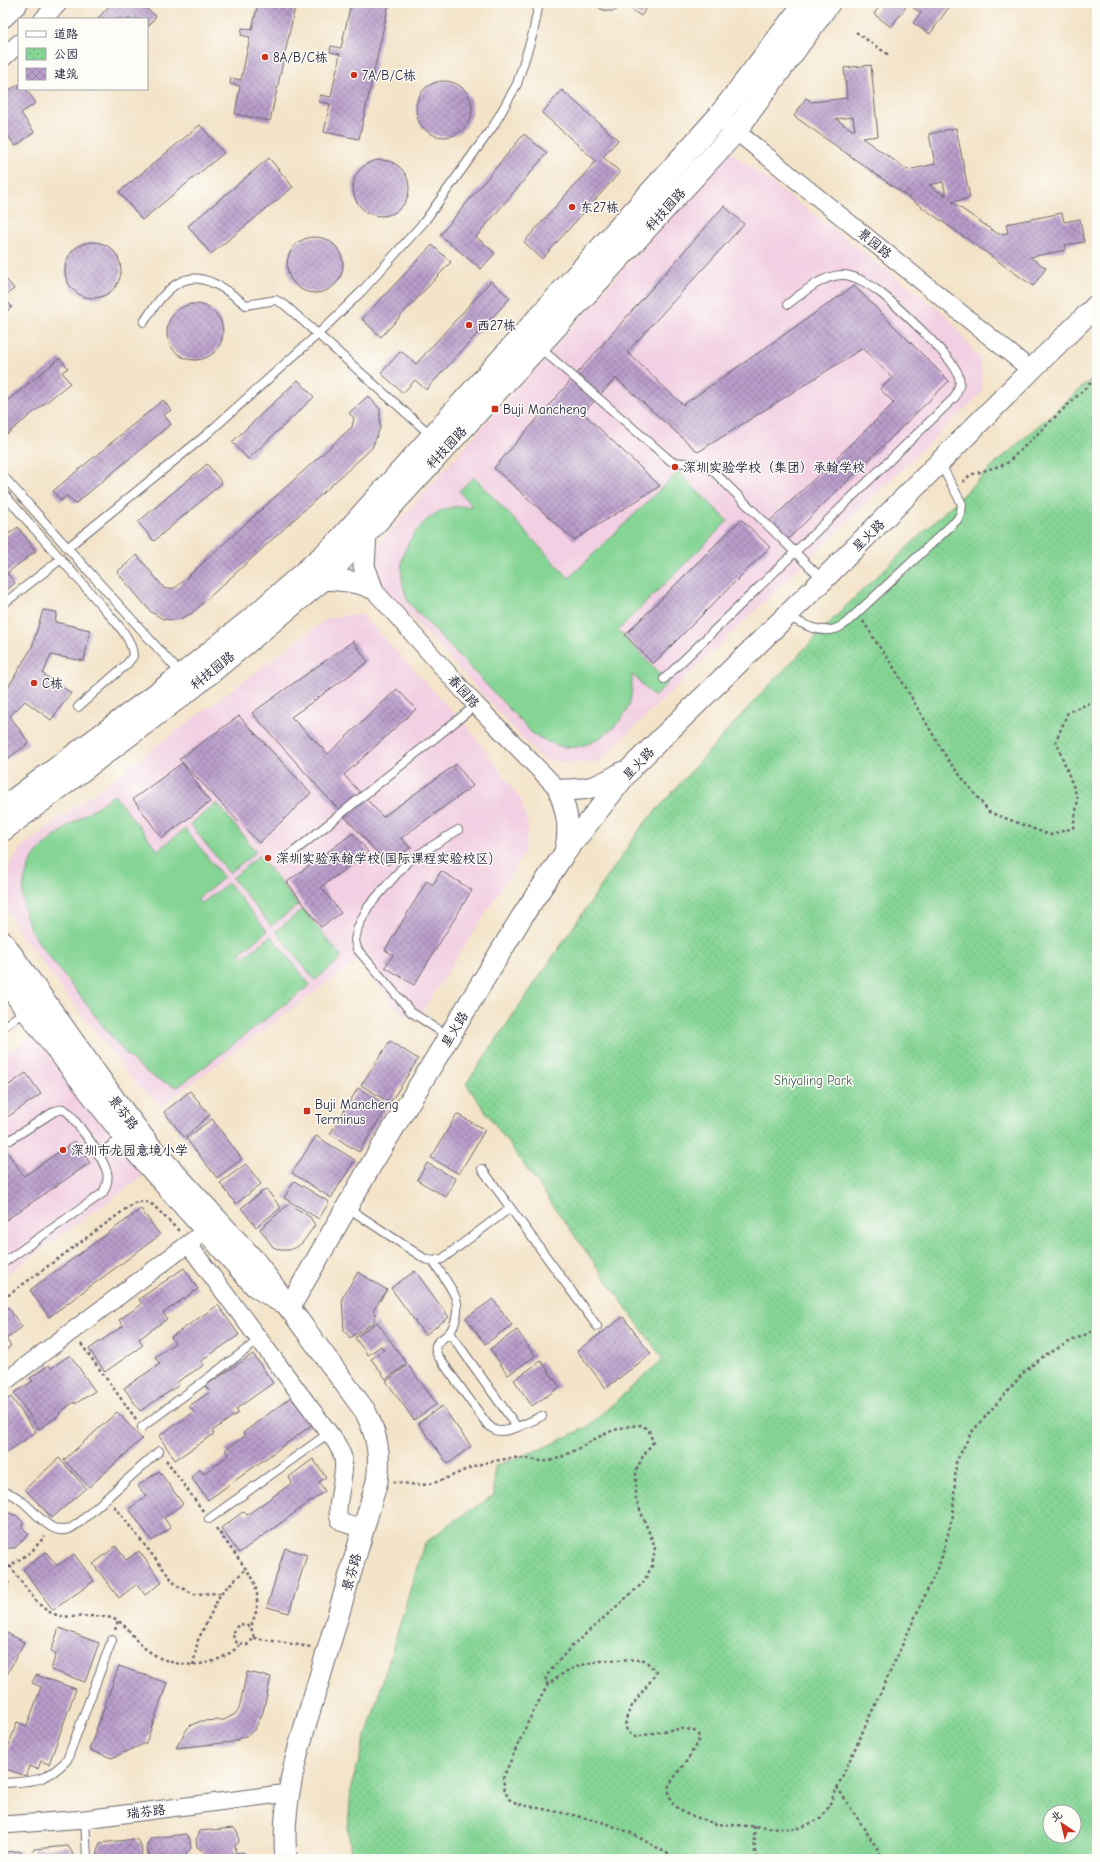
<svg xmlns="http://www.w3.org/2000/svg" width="1100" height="1862" viewBox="0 0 1100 1862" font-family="'Comic Neue','LXGW WenKai TC',sans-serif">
	<defs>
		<pattern id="park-dots" width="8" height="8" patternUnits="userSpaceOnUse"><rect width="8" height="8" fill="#85d595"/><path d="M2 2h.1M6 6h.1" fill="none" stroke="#73b781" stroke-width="1.8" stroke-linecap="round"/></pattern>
		<pattern id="building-cross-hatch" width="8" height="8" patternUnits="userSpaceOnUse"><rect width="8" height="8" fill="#b99dcb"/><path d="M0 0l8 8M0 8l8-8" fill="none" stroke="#9680a6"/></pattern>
	</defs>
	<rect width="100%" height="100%" fill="#fdfcf7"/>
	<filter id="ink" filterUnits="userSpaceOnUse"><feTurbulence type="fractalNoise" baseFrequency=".025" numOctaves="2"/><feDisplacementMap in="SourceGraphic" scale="8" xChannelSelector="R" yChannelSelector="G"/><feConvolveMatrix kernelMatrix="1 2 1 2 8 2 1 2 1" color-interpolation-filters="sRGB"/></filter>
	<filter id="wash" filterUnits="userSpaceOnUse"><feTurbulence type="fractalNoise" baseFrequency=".012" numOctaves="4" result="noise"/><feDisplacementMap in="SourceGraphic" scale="16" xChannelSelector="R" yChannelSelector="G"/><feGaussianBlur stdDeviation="0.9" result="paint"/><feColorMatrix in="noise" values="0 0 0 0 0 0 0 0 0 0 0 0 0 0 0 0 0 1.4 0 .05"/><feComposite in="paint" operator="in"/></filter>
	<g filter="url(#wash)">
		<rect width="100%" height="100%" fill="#f3e3c8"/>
		<g fill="#f2cfe2">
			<polygon points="729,151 945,314 980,359 982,392 598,762 569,763 542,759 379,582 375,564 379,543"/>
			<polygon points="361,614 471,731 521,800 528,826 524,853 416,1021 397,1009 358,960 161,1106 136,1085 17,930 7,908 6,884 11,863 23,846 328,618"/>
			<polygon points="34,1034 143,1176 3,1277 3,1056"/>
		</g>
		<g fill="#85d595" stroke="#547c68">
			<path d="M678 472 728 521 618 630 668 683 654 697 632 674C632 684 632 695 629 705 621 728 588 751 564 747 553 745 542 739 533 734L409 603C395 570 400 544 427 520 434 514 443 508 454 507 460 506 466 507 472 506L459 491 474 477 569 578Z"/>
			<path d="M114 795 158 850 185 829 224 878 197 899 201 904 228 883 267 931 240 953 244 957 271 936 310 985 178 1087C138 1077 114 1040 90 1009 74 988 57 967 41 946 37 940 33 934 30 928 20 907 21 880 32 860 43 840 94 809 114 795Z"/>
			<polygon points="217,803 256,852 229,873 190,824"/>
			<polygon points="259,856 298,905 271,926 232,878"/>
			<polygon points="303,909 342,958 315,980 276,931"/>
		</g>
		<path fill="url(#park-dots)" stroke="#547c68" fill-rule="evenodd" d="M1097 374V1859H352L348 1829 351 1787 424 1544 451 1523 494 1495 495 1466 543 1448 587 1427 663 1359 466 1084 643 825 754 701 845 607 996 463ZM1050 1812H1074V1836H1050Z"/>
		<g id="blocks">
			<g fill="url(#building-cross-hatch)" fill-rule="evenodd">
				<polygon points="112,3 139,3 156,16 147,28 147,19 97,19"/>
				<polygon points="258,3 296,3 270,121 235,114 240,86 230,84 231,78 241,80 250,37 241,35 242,28 252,30"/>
				<polygon points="351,3 389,3 359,139 324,132 330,104 319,102 320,95 331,97 340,54 330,52 331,46 341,48"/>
				<polygon points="593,3 641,3 647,7 641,16 625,5 614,11 608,11 601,9"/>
				<polygon points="882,3 952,3 930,34 913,23 921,13 908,4 891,27 874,14"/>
				<path d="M871 65 878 136 862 138 908 170 935 164 929 134 956 128 970 198 952 202 998 234 1008 233 1006 224 1062 213 1064 222 1080 219 1084 242 1065 245 1066 250 1030 257 1046 268 1033 286 794 116 806 98 812 102 847 98 844 68ZM853 117 855 130H852L836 119ZM943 182 946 195H943L929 185Z"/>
				<circle cx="444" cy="109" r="28"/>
				<polygon points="19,84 19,89 26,89 36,103 21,113 34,132 16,146 3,130 3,94"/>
				<polygon points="562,90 618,140 603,157 620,172 542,259 524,242 596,161 542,113"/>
				<polygon points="200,125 224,153 142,220 119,192"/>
				<polygon points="524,134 547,153 476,237 495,253 481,269 440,235"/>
				<polygon points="269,158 293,187 211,254 188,226"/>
				<circle cx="381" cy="188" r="28"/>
				<polygon points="724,206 744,224 627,352 683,405 854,286 949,381 787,540 770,521 894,403 880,389 892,378 863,348 698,452 616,378 583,413 660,486 574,540 494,468"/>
				<circle cx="315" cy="265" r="28"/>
				<circle cx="93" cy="270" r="28"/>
				<polygon points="432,245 451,262 381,337 362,319"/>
				<polygon points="6,279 14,289 3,297 12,307 3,314 3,281"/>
				<polygon points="491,281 510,298 426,390 415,380 403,393 381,373 401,351 416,364"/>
				<circle cx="195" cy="332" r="28"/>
				<polygon points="60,358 68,368 62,372 70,383 7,434 3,428 3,404"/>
				<polygon points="298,380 314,397 248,459 232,442"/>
				<polygon points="368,396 380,409 380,428 372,448 191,614 182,618 173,620 163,619 151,612 117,572 137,555 165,589 175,588 352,427 354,418 349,413"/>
				<polygon points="163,400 171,410 164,415 171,424 75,504 67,496 61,501 53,491"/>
				<polygon points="207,464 222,483 154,541 138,522"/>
				<polygon points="741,519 770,547 653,664 625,635"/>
				<polygon points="18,527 36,551 7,573 15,583 3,593 3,538"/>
				<polygon points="43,610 57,612 55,622 90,630 84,661 51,655 43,674 71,693 51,720 25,701 10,716 29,743 3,762 3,696 32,647"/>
				<polygon points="353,641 368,662 291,717 328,754 397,689 416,709 344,775 383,817 456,764 473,786 401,838 410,848 388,865 252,713"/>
				<polygon points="239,716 311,793 259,843 179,759"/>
				<polygon points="182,763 210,802 162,838 133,799"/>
				<polygon points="353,833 368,852 321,887 341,913 321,927 287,882"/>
				<polygon points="441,871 472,890 414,985 385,967 393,955 385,950 427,881 433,885"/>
				<polygon points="390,1041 418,1059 390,1103 361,1085"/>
				<polygon points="26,1073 41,1094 3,1120 3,1089"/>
				<polygon points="358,1088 388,1106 359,1152 330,1134"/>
				<polygon points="190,1091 210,1115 184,1137 164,1112"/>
				<polygon points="457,1114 485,1130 459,1174 431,1158"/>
				<polygon points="212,1119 242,1159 217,1178 186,1138"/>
				<polygon points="316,1136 355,1160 331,1198 292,1173"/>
				<polygon points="75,1141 90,1163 3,1222 3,1146 24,1176"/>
				<polygon points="427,1163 456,1179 446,1197 417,1180"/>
				<polygon points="246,1164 261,1184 236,1204 220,1183"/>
				<polygon points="294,1181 329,1202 319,1219 284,1198"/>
				<polygon points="266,1189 281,1208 256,1227 241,1208"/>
				<polygon points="289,1204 310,1217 315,1225 303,1242 297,1247 289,1250 281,1250 273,1247 260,1229"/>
				<polygon points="141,1209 160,1235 49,1317 30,1290"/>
				<polygon points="184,1268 198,1289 163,1313 167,1319 139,1339 143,1345 105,1372 89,1349 123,1326 119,1320 142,1304 139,1299"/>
				<polygon points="415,1271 449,1317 425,1335 391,1288"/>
				<polygon points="358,1272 387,1290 373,1311 375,1313 374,1322 350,1338 344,1330 342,1298"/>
				<polygon points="493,1299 512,1325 485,1344 466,1318"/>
				<polygon points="218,1305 239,1335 201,1361 204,1365 177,1382 179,1385 140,1411 124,1388 160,1364 155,1357 175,1343 171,1337"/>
				<polygon points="8,1307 22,1327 6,1339 11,1346 3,1352 3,1311"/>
				<polygon points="623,1317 651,1354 606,1388 577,1351"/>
				<polygon points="377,1322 407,1364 386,1379 371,1359 384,1350 381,1346 368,1355 355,1338"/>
				<polygon points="517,1330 535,1356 508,1375 490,1349"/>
				<polygon points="253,1354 273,1383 236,1409 238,1413 212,1431 214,1434 175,1460 159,1436 194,1412 189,1406 210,1392 205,1386"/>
				<polygon points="70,1355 95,1391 75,1404 74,1402 59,1413 60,1415 39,1429 14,1393 33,1381 30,1378 49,1365 51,1368"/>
				<polygon points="541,1361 560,1387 532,1406 514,1380"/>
				<polygon points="408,1365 437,1404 414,1420 386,1381"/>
				<polygon points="11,1397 36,1432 3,1455 3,1402"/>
				<polygon points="291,1397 312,1425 208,1500 191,1477 200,1470 203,1474 229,1455 225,1450 245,1436 243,1433"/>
				<polygon points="442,1406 471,1446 448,1464 418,1423"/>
				<polygon points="117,1412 142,1439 89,1487 64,1460"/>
				<polygon points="59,1458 86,1488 52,1518 25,1489"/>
				<polygon points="313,1459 326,1477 319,1482 325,1491 239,1553 221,1528 244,1511 247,1515 292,1483 289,1477"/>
				<polygon points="159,1471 183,1504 164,1518 171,1528 152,1541 129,1509 146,1496 138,1486"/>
				<polygon points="9,1513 17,1516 23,1522 22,1527 29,1534 15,1548 8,1548 3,1552 3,1514"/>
				<polygon points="116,1546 126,1560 139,1551 162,1582 145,1595 137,1584 119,1598 93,1564"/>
				<polygon points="285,1548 307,1555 289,1613 267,1607"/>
				<polygon points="46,1552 57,1566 74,1554 94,1581 53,1610 23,1569"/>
				<polygon points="59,1628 99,1643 85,1682 51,1670 56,1653 51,1651"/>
				<polygon points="3,1631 24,1642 3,1682"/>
				<polygon points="119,1666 167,1683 146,1743 112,1758 89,1750"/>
				<polygon points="247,1672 271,1677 263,1712 255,1729 248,1735 232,1742 176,1748 187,1729 191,1725 201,1721 224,1720 235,1714 239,1709"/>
				<polygon points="36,1675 76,1689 49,1764 41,1761 38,1769 29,1766 26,1776 3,1768 3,1762 17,1722 27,1726 41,1687 32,1683"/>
				<polygon points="234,1828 238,1833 239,1842 235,1846 236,1853 244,1852 245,1859 205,1859 204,1852 197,1847 196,1840 199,1831"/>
				<polygon points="186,1834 190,1840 191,1848 186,1854 186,1859 156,1859 148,1854 147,1844 151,1838"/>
				<polygon points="136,1839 141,1845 142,1854 137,1859 98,1859 97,1851 100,1843"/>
				<polygon points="68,1846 72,1852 73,1859 30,1859 34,1849"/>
				<polygon points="20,1851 24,1859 3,1859 3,1852"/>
			</g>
		</g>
	</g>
	<g filter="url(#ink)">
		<use href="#blocks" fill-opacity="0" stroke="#6b666c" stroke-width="1"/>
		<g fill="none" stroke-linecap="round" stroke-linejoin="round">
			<defs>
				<g id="service">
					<path d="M144 322C177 269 198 266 246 305L276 300 285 305 432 436"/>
					<polyline points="539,347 672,462 698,464 710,468 822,579"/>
					<polyline points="3,476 182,675"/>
					<path d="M3 493 108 613C118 625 132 639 133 656L127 664 78 707"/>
					<polyline points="67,548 206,435 318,334 361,292 424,222 494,125 517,84 533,33 539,3"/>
					<polyline points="3,604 61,559"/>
					<path d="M787 616C801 623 819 634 835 629 839 628 843 625 846 623L957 520 961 513 962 504 940 463"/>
					<path d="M664 679 955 397C958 389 962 383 958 374 953 358 897 306 882 294 872 286 854 274 841 275 822 276 802 293 788 304"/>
					<polyline points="286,858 476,705"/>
					<polyline points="3,1027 25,1011"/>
					<polyline points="448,1036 411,1012 357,949 355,940 358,927 368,907 408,861 458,830"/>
					<polyline points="98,1154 124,1137"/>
					<polyline points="482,1169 597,1326"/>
					<polyline points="348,1208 425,1259 433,1261 442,1259 510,1208"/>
					<path d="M433 1261C440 1272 452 1287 456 1299 459 1309 456 1324 450 1332 443 1341 430 1341 438 1356L487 1424C490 1426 492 1429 495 1430 506 1435 531 1421 542 1416"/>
					<path d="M3 1263 103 1193C106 1187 109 1179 107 1172 100 1151 82 1131 69 1113L63 1109 55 1111 10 1140"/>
					<polyline points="450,1333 517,1427"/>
					<polyline points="142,1427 259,1340"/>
					<path d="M3 1492C28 1494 45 1538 69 1529 73 1528 76 1524 80 1522L159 1451"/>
					<polyline points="209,1519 329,1433"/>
					<path d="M3 1783C32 1781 45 1783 67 1760L112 1640"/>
					<polyline points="85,1819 87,1859"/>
				</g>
				<g id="minor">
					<polyline points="43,19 59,3"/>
					<polyline points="3,58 19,43"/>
					<polyline points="726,123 1031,370"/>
					<polyline points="372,588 476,705 559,790"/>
					<path d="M188 1244 335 1441C338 1446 342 1452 343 1458 347 1474 333 1509 340 1520 345 1526 357 1526 364 1528"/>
					<polyline points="3,1383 196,1238"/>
					<polyline points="3,1825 85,1819 288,1793"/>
				</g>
				<g id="tertiary">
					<polyline points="3,17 17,3"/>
					<polyline points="366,534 364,566 372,588"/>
					<path d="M323 579C341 580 356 581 372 588"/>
					<path d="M565 852C571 829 567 812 559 790 589 790 597 788 623 772"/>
					<path d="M3 942 115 1100 150 1146 255 1261 365 1411C377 1434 381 1455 377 1481 359 1545 340 1609 321 1673 303 1734 280 1795 286 1859"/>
					<polyline points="3,976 26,1010 137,1153 255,1286 279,1301"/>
					<polyline points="289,1308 371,1165 523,915 564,854 632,767 823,580 1031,370 1097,305"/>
				</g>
				<g id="secondary">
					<polyline points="3,808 182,675 255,616 333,547 719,116 805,3"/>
					<polyline points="3,830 193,687 326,577 735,132 829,3"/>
				</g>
			</defs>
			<use href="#service" stroke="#6b666c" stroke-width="10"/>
			<use href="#minor" stroke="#6b666c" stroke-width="19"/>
			<use href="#tertiary" stroke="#6b666c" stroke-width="23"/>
			<use href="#secondary" stroke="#6b666c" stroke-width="24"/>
			<g stroke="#6b666c" stroke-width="2.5" stroke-dasharray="3 3" stroke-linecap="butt">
				<polyline points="856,32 890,56"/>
				<polyline points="963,482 970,475 1006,464 1097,377"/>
				<polyline points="863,621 880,648 893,666 948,760 989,812 1050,835 1073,828 1078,799 1056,741 1068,712 1097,700"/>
				<polyline points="3,1299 134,1203 144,1201 153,1205 179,1231"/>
				<polyline points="81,1344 136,1419"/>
				<polyline points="166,1460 203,1511"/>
				<path d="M393 1482C406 1483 421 1487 433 1483 447 1479 461 1471 475 1466 486 1462 499 1460 511 1458 522 1456 543 1463 550 1461 585 1450 603 1426 642 1425L649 1431 653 1442 643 1456 636 1471V1500L655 1547 652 1566 643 1583 572 1646 556 1664 546 1677 545 1682 548 1684C555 1680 561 1674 569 1670 592 1659 619 1659 645 1660L656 1672C652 1685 605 1725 636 1737 647 1735 700 1719 699 1739L688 1759 669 1785V1794L673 1804 684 1813 716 1824 797 1829 820 1819 827 1810 941 1560 953 1515 956 1462 971 1433 1025 1371 1044 1356 1071 1341 1091 1332 1097 1331"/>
				<polyline points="114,1506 176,1585 194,1594 221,1593"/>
				<polyline points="216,1528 254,1580 257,1594 257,1609 251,1627 254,1638 247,1645 237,1643 232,1634 235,1628 241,1624 251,1627"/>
				<path d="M10 1566C19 1578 33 1600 45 1609 65 1625 96 1609 118 1621 127 1626 132 1636 139 1643 167 1671 211 1672 240 1645"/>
				<polyline points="3,1571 32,1551 45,1536"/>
				<polyline points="3,1577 9,1584 3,1599"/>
				<polyline points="115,1630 118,1621"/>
				<polyline points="254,1638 311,1647"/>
				<polyline points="193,1665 198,1640 221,1593 246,1569"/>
				<polyline points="548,1684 528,1722 503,1778 505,1792 509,1799 518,1804 573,1815 605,1823 631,1833 677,1859"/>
				<polyline points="837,1787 884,1859"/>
				<polyline points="754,1826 755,1851 757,1859"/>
			</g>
			<use href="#service" stroke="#fff" stroke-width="8"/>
			<use href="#minor" stroke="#fff" stroke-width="17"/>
			<use href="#tertiary" stroke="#fff" stroke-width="21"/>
			<use href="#secondary" stroke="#fff" stroke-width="22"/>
		</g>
	</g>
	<g fill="#c8321e" stroke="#fdfcf7" stroke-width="1.5">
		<circle cx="265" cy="57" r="4"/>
		<circle cx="354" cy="75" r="4"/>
		<circle cx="572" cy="207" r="4"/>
		<circle cx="469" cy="325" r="4"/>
		<rect x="491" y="405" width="8" height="8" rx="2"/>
		<circle cx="675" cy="467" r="4"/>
		<circle cx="34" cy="683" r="4"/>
		<circle cx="268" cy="858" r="4"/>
		<rect x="303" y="1107" width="8" height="8" rx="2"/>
		<circle cx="63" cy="1150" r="4"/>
	</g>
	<g text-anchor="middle" stroke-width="3" stroke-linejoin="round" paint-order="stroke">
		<g font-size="13" fill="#22223b" stroke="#fdfcf7" text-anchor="start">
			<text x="273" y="62">8A/B/C栋</text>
			<text x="362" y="80">7A/B/C栋</text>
			<text x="580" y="212">东27栋</text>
			<text x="477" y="330">西27栋</text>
			<text x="503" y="414">Buji Mancheng</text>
			<text x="683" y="472">深圳实验学校（集团）承翰学校</text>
			<text x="42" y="688">C栋</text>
			<text x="276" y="863">深圳实验承翰学校(国际课程实验校区)</text>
			<text x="315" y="1109">Buji Mancheng<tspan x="315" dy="15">Terminus</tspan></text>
			<text x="71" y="1155">深圳市龙园意境小学</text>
		</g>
		<g font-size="13" fill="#22223b" stroke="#fdfcf7">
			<text transform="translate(665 209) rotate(-48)" y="5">科技园路</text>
			<text transform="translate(875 243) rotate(39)" y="5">景园路</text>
			<text transform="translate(446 447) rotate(-47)" y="5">科技园路</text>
			<text transform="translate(868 535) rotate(-45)" y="5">星火路</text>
			<text transform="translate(212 670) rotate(-39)" y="5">科技园路</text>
			<text transform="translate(464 691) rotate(48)" y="5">春园路</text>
			<text transform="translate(638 763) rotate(-47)" y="5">星火路</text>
			<text transform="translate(454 1029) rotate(-59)" y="5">星火路</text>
			<text transform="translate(124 1112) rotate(53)" y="5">景芬路</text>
			<text transform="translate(351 1572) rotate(-74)" y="5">景芬路</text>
			<text transform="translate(146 1811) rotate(-7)" y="5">瑞芬路</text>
		</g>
		<g font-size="13" fill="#45615a" stroke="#fdfcf7">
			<text x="813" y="1085">Shiyaling Park</text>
		</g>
	</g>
	<rect width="1100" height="1862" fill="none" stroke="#fdfcf7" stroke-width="16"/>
	<rect x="18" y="18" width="130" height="72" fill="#fdfcf7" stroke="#a5a5ac"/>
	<rect x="26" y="31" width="20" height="6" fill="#ffffff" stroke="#a5a5ac"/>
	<text x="54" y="38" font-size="12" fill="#22223b">道路</text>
	<rect x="26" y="48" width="20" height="12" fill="url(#park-dots)" stroke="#a5a5ac"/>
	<text x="54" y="58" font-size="12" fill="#22223b">公园</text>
	<rect x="26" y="68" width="20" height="12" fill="url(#building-cross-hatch)" stroke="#a5a5ac"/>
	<text x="54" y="78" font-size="12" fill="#22223b">建筑</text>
	<g transform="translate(1062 1824) rotate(325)"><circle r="19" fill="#fdfcf7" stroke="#a5a5ac"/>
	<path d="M0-3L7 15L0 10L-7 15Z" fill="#c8321e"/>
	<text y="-6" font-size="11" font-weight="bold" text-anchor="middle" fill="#22223b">北</text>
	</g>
</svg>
